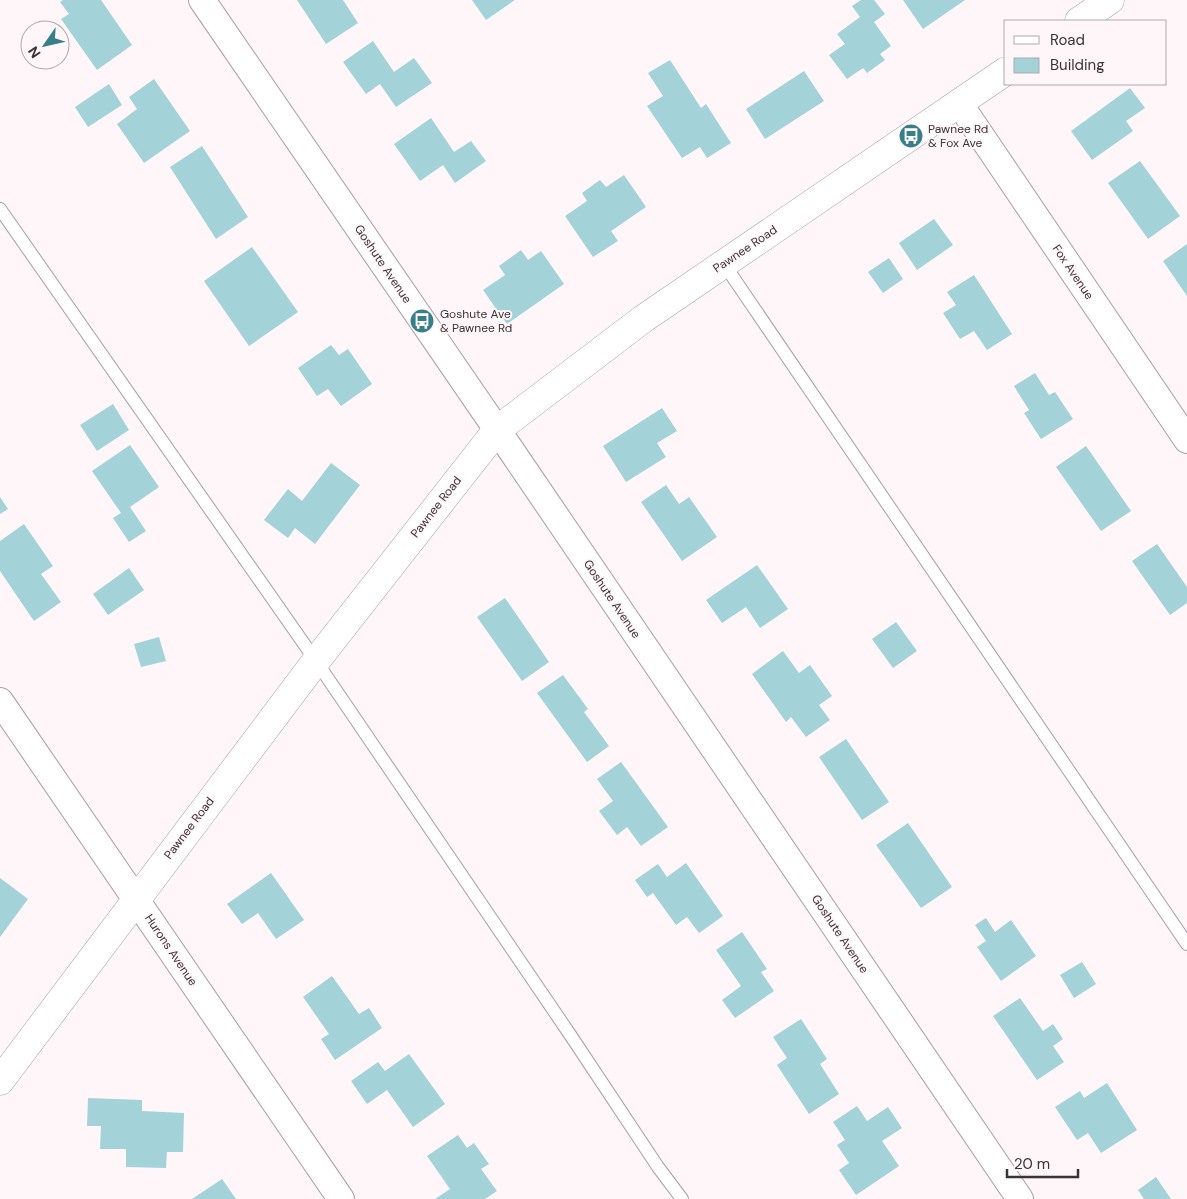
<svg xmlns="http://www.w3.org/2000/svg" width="1187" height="1199" viewBox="0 0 1187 1199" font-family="'DM Sans',sans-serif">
	<rect width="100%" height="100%" fill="#fff6f9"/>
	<g fill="#a4d2d9">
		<polygon points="63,0 101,0 132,45 97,70 61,19 69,14 60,2"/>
		<polygon points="297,0 343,0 358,23 326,44"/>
		<polygon points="472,0 515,0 486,20"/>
		<polygon points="861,0 874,0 885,14 874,22 891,46 880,54 885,60 867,73 863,68 847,79 829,55 845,44 837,34 860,17 852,6"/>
		<polygon points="903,0 965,0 923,29"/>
		<polygon points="373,41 394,72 414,58 432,83 396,107 380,84 366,94 343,62"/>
		<polygon points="670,60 701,108 706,104 731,143 707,158 700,147 682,158 647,106 663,96 648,73"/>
		<polygon points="804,71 824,101 765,139 746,109"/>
		<polygon points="154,79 190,131 144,163 117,124 137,109 129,97"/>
		<polygon points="109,84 122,105 88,127 75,107"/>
		<polygon points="1130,88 1145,108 1126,121 1133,131 1092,160 1071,131"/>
		<polygon points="431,118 454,152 471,141 486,161 455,183 443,165 420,181 394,144"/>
		<polygon points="202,146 248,217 216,239 170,167"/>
		<polygon points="1140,161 1180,216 1148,239 1108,183"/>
		<polygon points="624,175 646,207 611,231 618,241 593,257 565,216 587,201 582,193 600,180 606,187"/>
		<polygon points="934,219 953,245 917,270 899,243"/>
		<polygon points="1187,244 1187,296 1163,261"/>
		<polygon points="252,247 298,312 249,346 204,281"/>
		<polygon points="521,250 528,260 541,251 564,284 507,324 483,290 505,275 499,266"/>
		<polygon points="889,258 903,279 883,293 868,272"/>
		<polygon points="974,275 1012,334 987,350 974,331 960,339 943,313 956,305 947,292"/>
		<polygon points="331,345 339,355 348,349 372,384 341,406 328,389 317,396 298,368"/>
		<polygon points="1035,373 1049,395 1055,392 1073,419 1041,439 1024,413 1029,410 1014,386"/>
		<polygon points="113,404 129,430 97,451 80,425"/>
		<polygon points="662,408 677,431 657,443 666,457 626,482 603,446"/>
		<polygon points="130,445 159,487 130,507 146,531 129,542 113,518 121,513 92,471"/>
		<polygon points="1086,446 1131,511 1101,531 1056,467"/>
		<polygon points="331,463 360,485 315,544 295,528 288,538 264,520 288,489 302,501"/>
		<polygon points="666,485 679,504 689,497 717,537 682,561 641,502"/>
		<polygon points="0,497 8,509 0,514"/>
		<polygon points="24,524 53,566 41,574 61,602 34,621 0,571 0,541"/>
		<polygon points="1157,544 1187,587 1187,603 1170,615 1132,561"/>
		<polygon points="757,565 788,609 760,628 746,607 722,623 706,600"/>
		<polygon points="129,568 144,590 108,615 93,594"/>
		<polygon points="505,598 549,662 522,681 477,617"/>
		<polygon points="896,622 917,651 893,668 872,639"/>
		<polygon points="159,637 166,661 141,667 134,644"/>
		<polygon points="783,651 799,673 810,665 832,696 819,705 830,720 806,737 791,717 786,722 752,674"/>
		<polygon points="563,675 588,709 584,712 609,746 587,762 537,693"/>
		<polygon points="846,739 889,802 862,820 819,757"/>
		<polygon points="621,762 668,827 641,846 627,827 617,835 599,811 613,801 597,779"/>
		<polygon points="908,823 952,887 921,908 876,845"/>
		<polygon points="686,863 723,916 699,933 687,917 676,925 653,893 647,897 635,880 658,864 667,877"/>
		<polygon points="271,873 304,920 276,939 258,913 242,924 227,904"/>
		<polygon points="0,878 28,899 0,937"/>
		<polygon points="986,918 995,932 1011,920 1036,956 1001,981 977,947 986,941 975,925"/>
		<polygon points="742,932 767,969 761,972 774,991 735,1018 722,1000 741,986 716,950"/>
		<polygon points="1082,962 1096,984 1074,998 1060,975"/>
		<polygon points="332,976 359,1014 369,1008 382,1028 335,1060 321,1039 329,1034 303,997"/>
		<polygon points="1020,998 1043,1031 1053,1024 1063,1039 1053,1046 1064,1062 1037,1080 993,1016"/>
		<polygon points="801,1019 827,1059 820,1064 839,1094 809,1114 777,1065 787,1058 773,1037"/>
		<polygon points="409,1054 445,1104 413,1127 387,1090 367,1104 351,1081 378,1062 385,1071"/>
		<polygon points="1107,1083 1137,1130 1101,1153 1088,1133 1077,1140 1055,1107 1080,1091 1084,1098"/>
		<polygon points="88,1098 142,1100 142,1111 184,1113 183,1152 167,1152 166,1168 126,1167 126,1149 100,1149 101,1126 87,1126"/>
		<polygon points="857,1106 867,1121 888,1107 902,1128 882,1141 899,1166 856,1195 839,1170 849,1163 837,1145 845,1140 833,1122"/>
		<polygon points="458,1135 467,1148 474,1143 489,1164 481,1169 497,1191 485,1199 435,1199 450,1189 427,1156"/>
		<polygon points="1156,1177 1171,1199 1144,1199 1138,1190"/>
		<polygon points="222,1179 236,1199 192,1199"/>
	</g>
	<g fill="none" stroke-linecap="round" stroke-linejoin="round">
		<defs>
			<g id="lane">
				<polyline points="0,209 316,661 571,1036 658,1167 682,1199"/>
				<polyline points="724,264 1187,944"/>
			</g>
			<g id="street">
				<polyline points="202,0 511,450 1020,1199"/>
				<polyline points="959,103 1187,440"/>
				<polyline points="0,701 341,1199"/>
			</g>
			<g id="secondary">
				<polyline points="1079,21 1110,0"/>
				<polyline points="0,1081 316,661 497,430 643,319 1006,71"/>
			</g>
		</defs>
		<use href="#lane" stroke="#ae9aa3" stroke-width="14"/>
		<use href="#street" stroke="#ae9aa3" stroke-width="28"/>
		<use href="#secondary" stroke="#ae9aa3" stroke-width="29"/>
		<use href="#lane" stroke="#fff" stroke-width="12"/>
		<use href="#street" stroke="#fff" stroke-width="26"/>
		<use href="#secondary" stroke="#fff" stroke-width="28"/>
	</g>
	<defs>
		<symbol id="bus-disc" viewBox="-11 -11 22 22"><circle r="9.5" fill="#387f89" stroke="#fff6f9"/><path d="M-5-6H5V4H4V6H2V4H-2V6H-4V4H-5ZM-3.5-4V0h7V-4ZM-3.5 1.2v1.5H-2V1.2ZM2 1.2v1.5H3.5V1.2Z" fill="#fff"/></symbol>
	</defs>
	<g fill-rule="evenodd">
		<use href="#bus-disc" x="897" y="122" width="28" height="28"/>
		<use href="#bus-disc" x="408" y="307" width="28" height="28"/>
	</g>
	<g text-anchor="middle" stroke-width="4" stroke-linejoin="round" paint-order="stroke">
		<g font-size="12" fill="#3a3235" stroke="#fff6f9" text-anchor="start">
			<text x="928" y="133">Pawnee Rd<tspan x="928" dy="14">&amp; Fox Ave</tspan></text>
			<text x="440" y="318">Goshute Ave<tspan x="440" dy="14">&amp; Pawnee Rd</tspan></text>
		</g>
		<g font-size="12" fill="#3a3235" stroke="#fff6f9">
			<text transform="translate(745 249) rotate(-34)" y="4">Pawnee Road</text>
			<text transform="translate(383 264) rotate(56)" y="4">Goshute Avenue</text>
			<text transform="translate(1073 272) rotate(56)" y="4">Fox Avenue</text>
			<text transform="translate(436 507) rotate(-52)" y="4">Pawnee Road</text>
			<text transform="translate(612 599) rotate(56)" y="4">Goshute Avenue</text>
			<text transform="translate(189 828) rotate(-53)" y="4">Pawnee Road</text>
			<text transform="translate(840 934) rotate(56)" y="4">Goshute Avenue</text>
			<text transform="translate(171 950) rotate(56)" y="4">Hurons Avenue</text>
		</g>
	</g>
	<rect x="1004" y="20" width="162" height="65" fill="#fff6f9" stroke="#b0a8ab"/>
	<rect x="1014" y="36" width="25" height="8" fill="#ffffff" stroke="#b0a8ab"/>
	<text x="1050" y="45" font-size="15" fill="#3a3235">Road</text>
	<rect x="1014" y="58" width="25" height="15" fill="#a4d2d9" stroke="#b0a8ab"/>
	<text x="1050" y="70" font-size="15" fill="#3a3235">Building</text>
	<g transform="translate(45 45) rotate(236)"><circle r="24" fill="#fff6f9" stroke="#b0a8ab"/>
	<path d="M0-4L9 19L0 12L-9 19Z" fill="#387f89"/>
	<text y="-8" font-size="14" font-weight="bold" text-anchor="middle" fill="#3a3235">N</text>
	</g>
	<path d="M1007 1169v8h71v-8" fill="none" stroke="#3a3235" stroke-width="2.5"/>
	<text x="1014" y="1169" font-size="15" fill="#3a3235" stroke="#fff6f9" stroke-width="4" paint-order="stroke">20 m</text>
</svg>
